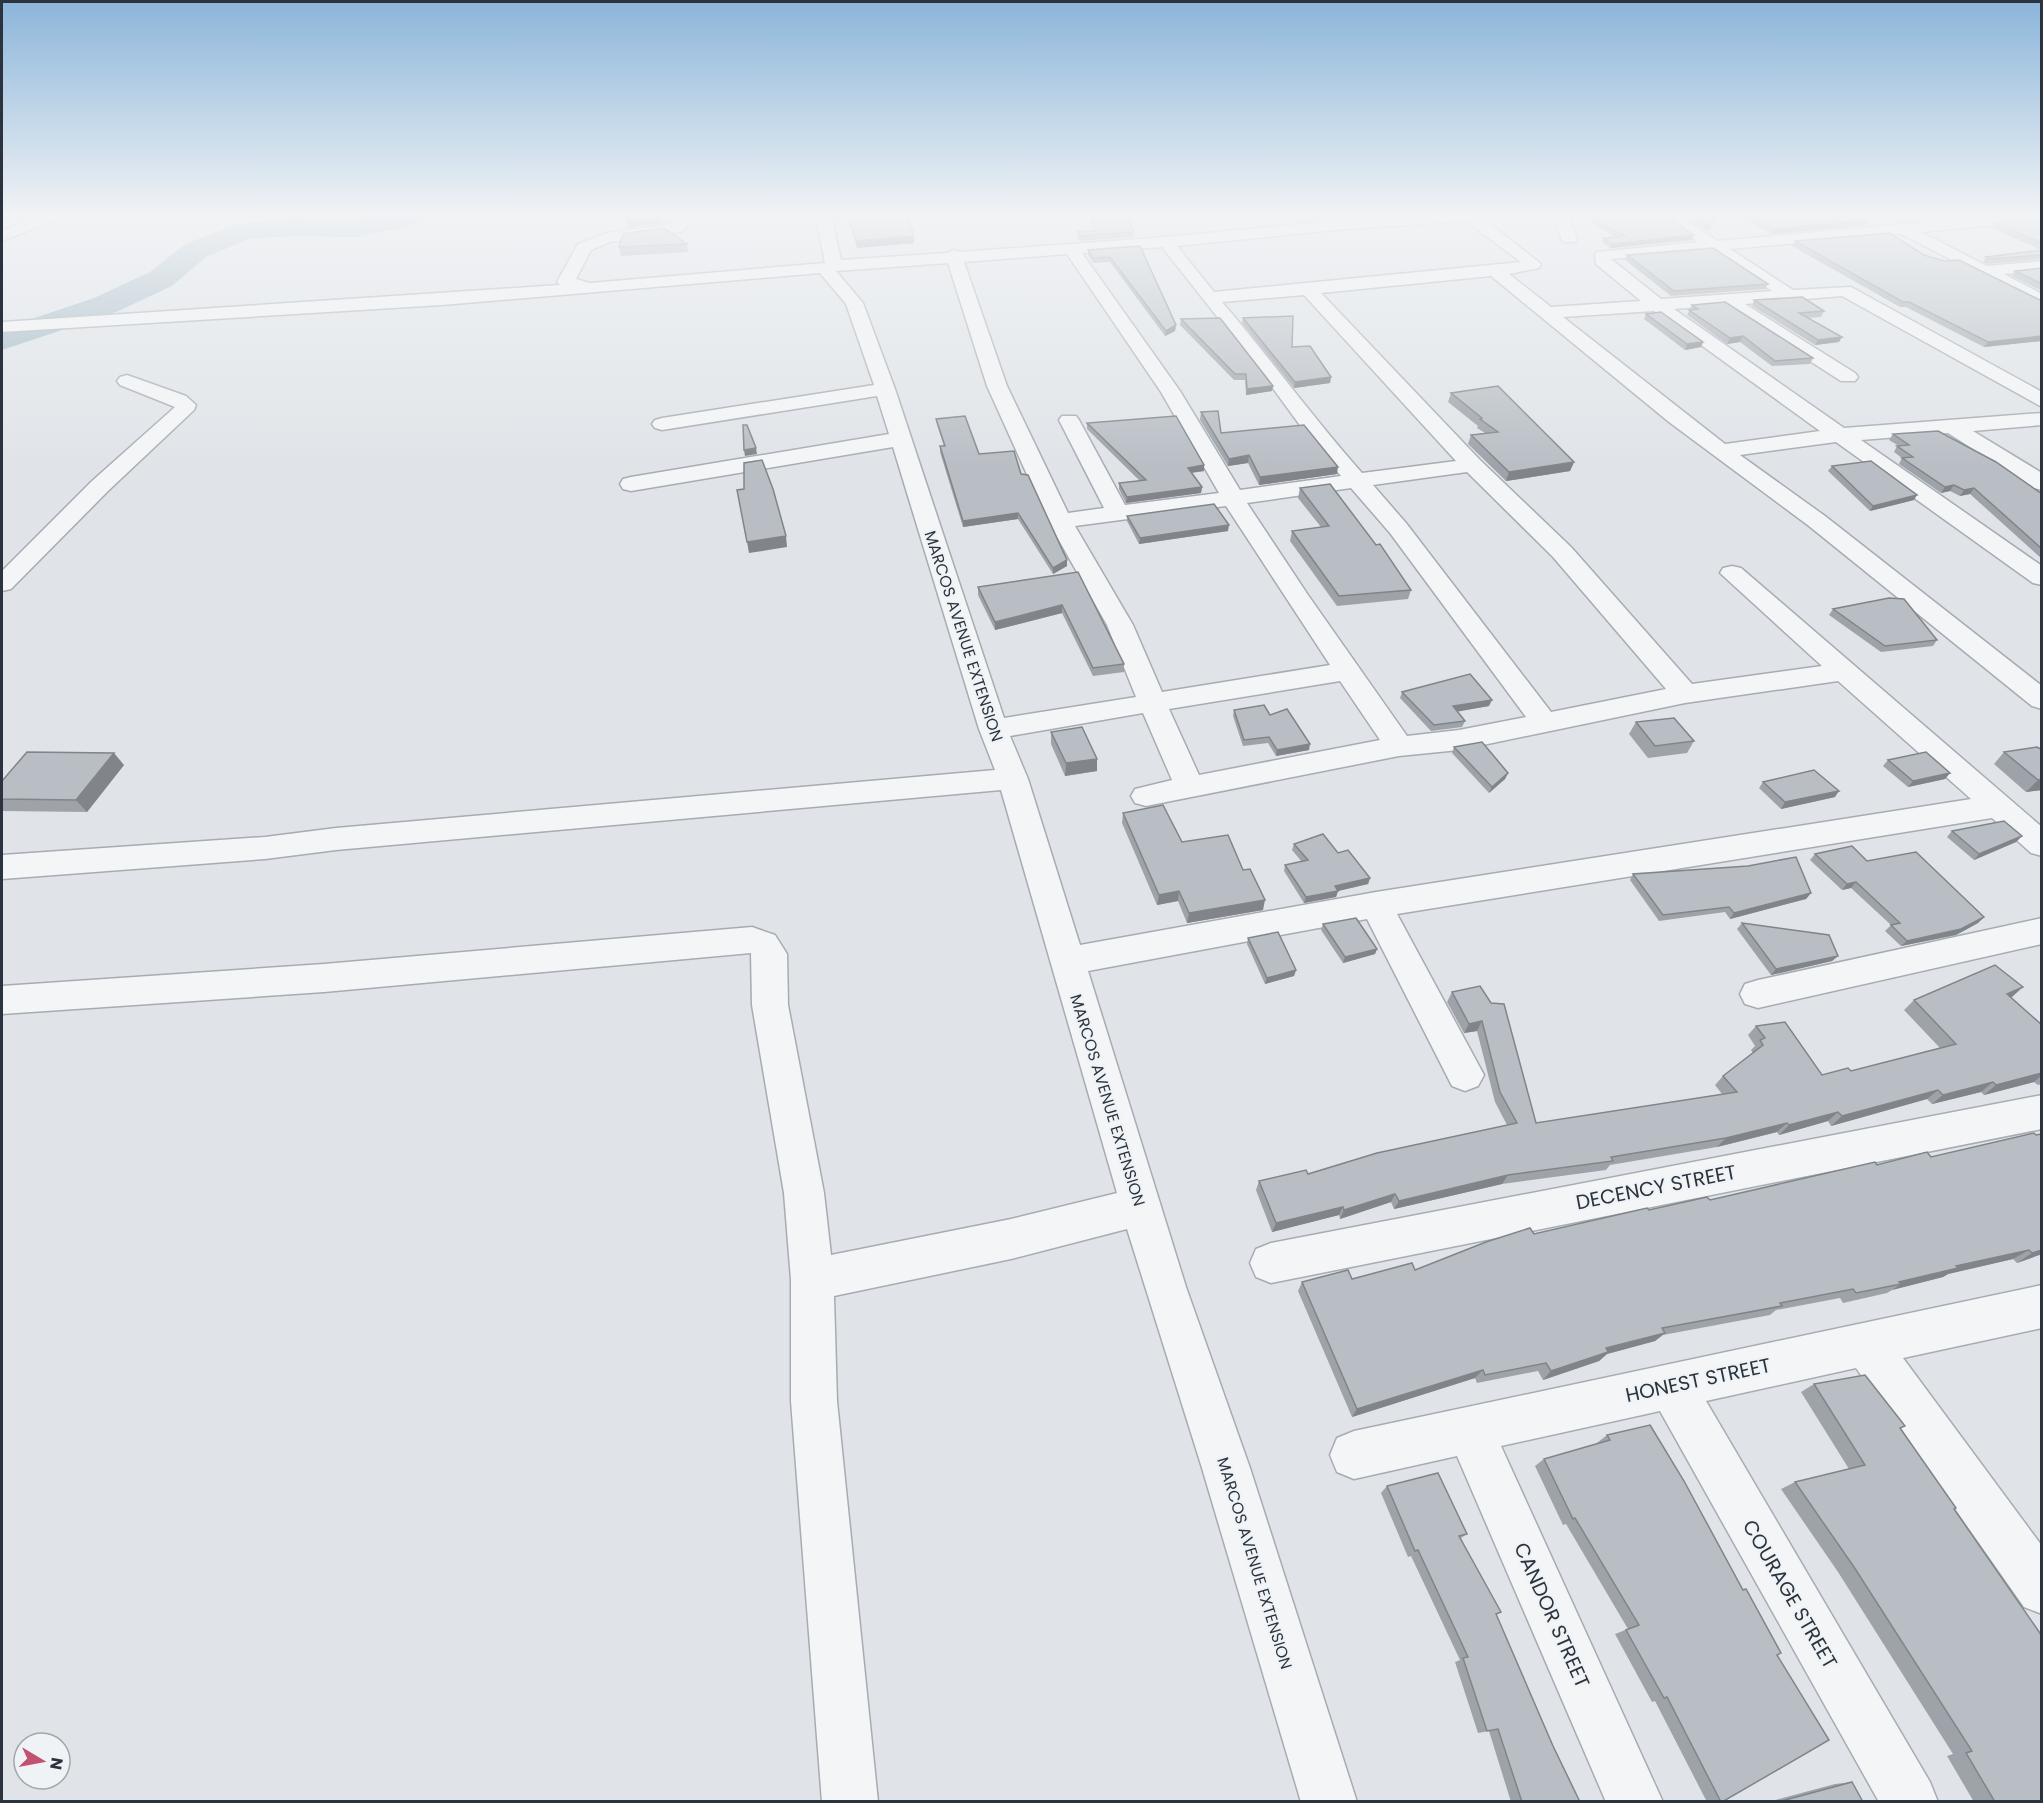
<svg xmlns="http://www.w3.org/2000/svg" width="2043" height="1803" viewBox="0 0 2043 1803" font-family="Poppins,sans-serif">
	<rect width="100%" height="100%" fill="#e0e4e8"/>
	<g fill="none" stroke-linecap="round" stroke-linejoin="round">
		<polygon fill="#9fb6c4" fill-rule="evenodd" points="382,215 427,215 423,221 413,225 356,237 292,236 249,239 206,257 172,286 116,312 2,350 2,329 94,298 150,272 184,245 234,225 292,218 356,219"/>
		<defs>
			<g id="minor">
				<polygon points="43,215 64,215 61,218 2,241 2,231"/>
				<path d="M679 215H694L683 231 610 242 591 250 576 279 590 283 825 263 816 215H831L841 260 947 253 954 250 960 252 1166 237 1323 222 1318 215H1333L1339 220 1419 215H1487L1484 219 1541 264 1539 268 1509 274 1551 307 1641 301 1596 264 1595 255 1597 252 1698 242 1661 215H1678L1717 241 2004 215H2034L2036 217 2028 222 1921 232 1987 266 2042 261V271L2004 274 2042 294V306L1901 234 1730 249 1793 290 1851 287 2042 392V407L1842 296 1745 304 1855 373 1858 377 1855 381H1841L1723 305 1674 309 1844 428 2042 413V425L1973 431 2042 473V490L2034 488 1948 433 1861 440 2042 566V585L2033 583 1836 442 1740 455 1825 516 2042 686V709L2032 706 1809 526 1669 422 1491 276 1321 293 1480 460 1571 547 1692 684 1822 666 1720 573 1723 568 1732 566 1741 568 2042 827V856L2031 853 1992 818 1397 914 1484 1075 1478 1086 1465 1091 1452 1086 1367 919 1088 971 1186 1287 1250 1468 1357 1802H1301L1202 1468 1127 1229 1011 1259 834 1296 837 1401 878 1802H822L791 1401V1280L784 1193 752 1005 751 953 324 992 2 1014V986L324 964 752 927 775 935 787 954 788 1005 824 1193 831 1255 1011 1219 1117 1193 1001 790 336 850 265 859 2 879V855L265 837 336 828 995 770 979 729 893 447 631 491 623 489 620 484 623 479 631 477 889 434 877 396 662 430 655 428 652 424 655 420 662 418 874 385 846 304 820 273 442 305 2 332V322L560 285 557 282 578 244 607 233 672 224ZM1466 221 1521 262 1214 292 1177 246 1335 230ZM1162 247 1264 376 1310 439 1341 476 1240 490 1180 391 1082 253ZM1711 251 1772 291 1661 299 1611 259ZM1067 254 1161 392 1219 493 1125 505 1079 420 1076 416H1062L1059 420 1104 508 1068 513 1007 386 964 262ZM948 263 987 386 1048 521 1107 625 1136 697 1004 718 895 389 863 303 836 271ZM1304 295 1456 461 1362 473C1313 418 1270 358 1222 302ZM1654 311 1820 431 1725 444 1563 317ZM1467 472 1553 557 1666 689 1551 712 1406 523 1373 485ZM1351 488 1390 533 1526 717 1459 730 1407 736 1308 595 1247 503ZM1226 506 1330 665 1162 692 1133 625 1075 526ZM1340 681 1380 740 1199 775 1169 709ZM1838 681 1971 799 1376 892 1080 945 1028 779 1010 736 1143 713 1172 780 1135 789 1131 796 1135 803 1146 806 1399 756 1459 750 1685 703Z"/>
				<polygon points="1552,215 1569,217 1577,239 1575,242 1563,242"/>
				<polygon points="127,375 186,396 196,405 194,410 108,491 11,589 2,591 2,571 92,481 175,407 120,385 117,381 120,377"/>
				<polygon points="2042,918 2042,944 1758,1008 1745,1004 1740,994 1745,984 1758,980"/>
				<polygon points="2042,1095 2042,1129 1271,1283 1256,1277 1250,1263 1256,1249 1271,1243"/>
				<polygon points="2042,1285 2042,1328 1903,1358 2042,1546 2042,1614 2024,1607 1856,1368 1706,1401 1930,1782 1938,1802 1879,1802 1660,1411 1501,1446 1663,1802 1606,1802 1457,1456 1354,1479 1337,1472 1330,1455 1337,1438 1354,1431"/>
			</g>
		</defs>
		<use href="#minor" stroke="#a6acb2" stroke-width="3"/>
		<use href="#minor" fill="#f3f5f7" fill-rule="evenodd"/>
	</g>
	<g fill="#9ea3a9">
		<polygon points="848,215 914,243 857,248 849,221"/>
		<polygon points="1090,215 1131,215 1131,218 1127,218 1134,232 1133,237 1079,241 1077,236 1077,231 1094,231"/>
		<polygon points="1681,215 1719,215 1708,232"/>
		<polygon points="1738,215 1860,215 1867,225 1771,234"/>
		<polygon points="1961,215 2007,215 1965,216"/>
		<polygon points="2036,215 2042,215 2042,250 1991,228 1994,223 2031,219 2036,216"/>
		<polygon points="1594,219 1692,240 1610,248 1602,242 1604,238 1616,237 1593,224"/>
		<polygon points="1795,241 1924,255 2042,301 2042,341 1984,347 1906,307 1900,307 1792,246"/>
		<polygon points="687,244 688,252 621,256 619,247"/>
		<polygon points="1140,246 1176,325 1175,331 1165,336 1110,262 1093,263 1088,255 1088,250"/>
		<polygon points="2042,250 2042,259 1987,264 1983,262 1986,257"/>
		<polygon points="1627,255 1768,284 1765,289 1671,296 1625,260"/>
		<polygon points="2042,268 2042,291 2012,276 2015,271"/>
		<polygon points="1754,300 1824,311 1821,317 1807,318 1839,342 1815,345 1752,306"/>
		<polygon points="1692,305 1813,358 1810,364 1772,366 1740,342 1727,344 1687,315"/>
		<polygon points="1646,314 1703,342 1701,347 1685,350 1644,319"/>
		<polygon points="1243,318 1292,347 1331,377 1330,383 1294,388 1242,323"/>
		<polygon points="1181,319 1273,386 1272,391 1246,395 1245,380 1234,380 1180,325"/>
		<polygon points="1451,393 1574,462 1570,471 1506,481 1468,444 1471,435 1485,433 1477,428 1478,426 1448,402"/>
		<polygon points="1201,412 1221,433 1337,474 1259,485 1248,463 1228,466 1200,420"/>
		<polygon points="936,419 979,454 1021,474 1067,566 1053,574 1018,519 963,527 940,452 940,446 944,446 937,425"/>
		<polygon points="1087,423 1204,471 1192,473 1202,487 1201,493 1126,503 1119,489 1119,483 1140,481 1087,429"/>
		<polygon points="1893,434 2042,494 2042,559 1970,494 1960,496 1950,491 1941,493 1899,464 1902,458 1894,452 1897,446 1899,446 1889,440"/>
		<polygon points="1832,466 1914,500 1870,511 1828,471"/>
		<polygon points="1300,488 1376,545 1411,590 1408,599 1337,606 1290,541 1292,531 1321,527 1298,498"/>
		<polygon points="1127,516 1228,531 1139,544 1127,521"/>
		<polygon points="1078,572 1124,664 1124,672 1093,676 1062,613 995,630 978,595 978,587"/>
		<polygon points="1833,609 1937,640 1933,646 1881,652 1829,615"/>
		<polygon points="1402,692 1489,706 1457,711 1465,721 1462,727 1431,731 1400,698"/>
		<polygon points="1234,710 1270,715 1309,750 1276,756 1268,743 1243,746 1233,716"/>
		<polygon points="1636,722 1694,741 1687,753 1648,758 1629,734"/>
		<polygon points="1051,732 1097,771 1065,776 1051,744"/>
		<polygon points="1454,747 1508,773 1505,779 1489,793 1452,753"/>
		<polygon points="2042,750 2042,790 2026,792 1994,764 2004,752"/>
		<polygon points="1888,760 1950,773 1945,779 1908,787 1883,766"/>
		<polygon points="124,765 87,812 2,811 2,781"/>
		<polygon points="1763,782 1835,797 1781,809 1759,788"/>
		<polygon points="1123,813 1182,842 1263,910 1187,923 1178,901 1157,905 1122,823"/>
		<polygon points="1952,831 2022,836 2016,842 1974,860 1947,837"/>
		<polygon points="1294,844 1338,853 1370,878 1368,884 1338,891 1336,897 1304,903 1284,871 1285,865 1302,862 1292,850"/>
		<polygon points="1815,854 1867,861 1984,917 1978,923 1956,935 1901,946 1885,931 1891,925 1851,888 1842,890 1810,860"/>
		<polygon points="1633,874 1811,893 1806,899 1730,919 1725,912 1659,921 1630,880"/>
		<polygon points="1742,923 1838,956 1832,961 1771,975 1737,929"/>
		<polygon points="1323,924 1377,949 1375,954 1343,963 1321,930"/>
		<polygon points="1248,938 1296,970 1294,976 1265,984 1247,944"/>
		<polygon points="1480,986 1536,1123 1722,1094 1715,1085 1723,1076 1753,1053 1751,1050 1755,1046 1748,1035 1756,1026 1822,1075 1851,1071 1940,1048 1904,1010 1914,1000 2012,997 2011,997 2042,1025 2042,1084 2038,1085 2034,1082 1984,1095 1981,1092 1932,1104 1927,1099 1831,1126 1828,1121 1779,1135 1777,1132 1717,1147 1610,1165 1606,1170 1502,1184 1394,1209 1391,1202 1340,1219 1339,1215 1272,1232 1256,1190 1259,1181 1308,1174 1507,1125 1495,1102 1477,1031 1464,1033 1447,1002 1452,992"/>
		<polygon points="1931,1157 2042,1254 2017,1263 2013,1259 1948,1274 1943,1277 1892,1290 1887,1293 1843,1303 1840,1298 1776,1310 1770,1315 1663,1335 1655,1341 1607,1354 1599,1361 1543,1380 1538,1371 1477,1383 1475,1378 1352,1417 1298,1291 1302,1282 1352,1279 1415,1270 1534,1234 1649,1210 1710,1200 1877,1165"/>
		<polygon points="1814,1384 1901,1428 1954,1509 2042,1802 1974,1802 1947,1756 1953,1754 1838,1572 1781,1489 1795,1482 1849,1469 1801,1392"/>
		<polygon points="1607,1435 1777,1655 1722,1802 1707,1802 1655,1701 1652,1702 1615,1634 1628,1629 1566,1524 1563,1525 1535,1466 1544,1459 1598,1443 1597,1443"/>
		<polygon points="1387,1486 1467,1534 1461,1538 1496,1615 1553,1746 1580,1802 1511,1802 1489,1731 1478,1733 1455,1662 1460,1660 1411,1556 1408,1557 1381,1493"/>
		<polygon points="1852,1782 1863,1802 1768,1802 1835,1784"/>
	</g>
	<g fill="#818589">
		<polygon points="2,215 34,215 33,216 2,219"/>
		<polygon points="652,215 665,215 661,223 628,228 626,218"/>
		<polygon points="1870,220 1867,225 1771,234 1774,229"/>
		<polygon points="1694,235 1692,240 1610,248 1612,244"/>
		<polygon points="914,236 914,243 857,248 856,241"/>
		<polygon points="1176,325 1175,331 1165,336 1166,331"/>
		<polygon points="1743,336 1740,342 1727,344 1730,338"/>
		<polygon points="2042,336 2042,341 1984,347 1988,342"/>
		<polygon points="1842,337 1839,342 1815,345 1818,340"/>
		<polygon points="1703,342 1701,347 1685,350 1687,344"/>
		<polygon points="1331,377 1330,383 1294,388 1295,382"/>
		<polygon points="1273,386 1272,391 1246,395 1247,389"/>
		<polygon points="756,448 757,454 745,456 744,450"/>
		<polygon points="1249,455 1248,463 1228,466 1229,459"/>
		<polygon points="1574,462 1570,471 1506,481 1509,472"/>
		<polygon points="1204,465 1204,471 1188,473 1188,468"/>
		<polygon points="1338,467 1337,474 1259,485 1260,477"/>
		<polygon points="1954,485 1950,491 1941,493 1945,487"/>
		<polygon points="1202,487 1201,493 1126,503 1127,497"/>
		<polygon points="1974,488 1970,494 1960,496 1964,490"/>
		<polygon points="1917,495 1914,500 1870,511 1873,506"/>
		<polygon points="1018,513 1018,519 963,527 963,521"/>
		<polygon points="1229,525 1228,531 1139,544 1140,538"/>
		<polygon points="786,536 787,547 749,553 747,542"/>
		<polygon points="1067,560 1067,566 1053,574 1053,568"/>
		<polygon points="1062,605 1062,613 995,630 995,622"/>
		<polygon points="1492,700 1489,706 1450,713 1453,706"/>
		<polygon points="1310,744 1309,750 1276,756 1277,750"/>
		<polygon points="114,753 124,765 87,812 76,800"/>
		<polygon points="1097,759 1097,771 1065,776 1066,763"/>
		<polygon points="1508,773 1505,779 1489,793 1492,787"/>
		<polygon points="1950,773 1945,779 1908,787 1913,781"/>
		<polygon points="2042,779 2042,790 2026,792 2038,780"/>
		<polygon points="1839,791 1835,797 1781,809 1785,802"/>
		<polygon points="2022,836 2016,842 1974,860 1979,854"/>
		<polygon points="1370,878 1368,884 1338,891 1336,897 1304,903 1306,897 1335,886"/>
		<polygon points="1856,882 1851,888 1842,890 1847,884"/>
		<polygon points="1179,891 1178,901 1157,905 1159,895"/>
		<polygon points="1811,893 1806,899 1730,919 1734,913"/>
		<polygon points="1265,900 1263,910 1187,923 1189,913"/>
		<polygon points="1984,917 1978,923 1956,935 1901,946 1907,941"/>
		<polygon points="1377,949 1375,954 1343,963 1345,957"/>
		<polygon points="1838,956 1832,961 1771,975 1776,969"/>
		<polygon points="1296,970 1294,976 1265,984 1267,978"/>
		<polygon points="2023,987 2012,997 1996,1004 2007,994"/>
		<polygon points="1482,1021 1477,1031 1464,1033 1469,1024"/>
		<polygon points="2042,1073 2042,1075 2034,1082 1984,1095 1996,1085"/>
		<polygon points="1993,1082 1981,1092 1932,1104 1943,1095"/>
		<polygon points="1938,1090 1927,1099 1831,1126 1842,1116"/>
		<polygon points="1838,1112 1828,1121 1779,1135 1789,1125"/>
		<polygon points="1787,1123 1777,1132 1717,1147 1726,1138"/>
		<polygon points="1508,1175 1502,1184 1394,1209 1399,1201"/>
		<polygon points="1395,1194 1391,1202 1340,1219 1344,1210"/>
		<polygon points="1343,1207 1339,1215 1272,1232 1276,1223"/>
		<polygon points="2029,1250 2013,1259 1948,1274 1943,1277 1892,1290 1901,1284 1899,1282 1956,1266"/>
		<polygon points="2042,1250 2042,1254 2017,1263 2032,1253"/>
		<polygon points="1665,1333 1655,1341 1607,1354 1599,1361 1543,1380 1551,1371 1606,1348"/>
		<polygon points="1483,1370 1475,1378 1352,1417 1357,1409"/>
	</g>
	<g fill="#b8bec4" stroke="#818589" stroke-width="1.5">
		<polygon points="627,215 652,215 626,218"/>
		<polygon points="848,215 907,215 914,236 856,241"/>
		<polygon points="1091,215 1126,215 1134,232 1080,236 1077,231 1095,231"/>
		<polygon points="1632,215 1665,215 1694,235 1612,244 1604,238 1625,236 1594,219"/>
		<polygon points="1690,215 1718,215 1710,228"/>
		<polygon points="1748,215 1860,215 1870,220 1774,229"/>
		<polygon points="2039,215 2042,215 2042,243 1994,223 2031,219"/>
		<polygon points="664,228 687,244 619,247 623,234"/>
		<polygon points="1889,233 1924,255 1944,261 1959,260 2042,301 2042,336 1988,342 1909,302 1903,302 1795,241"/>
		<polygon points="1140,246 1176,325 1166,331 1110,257 1093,258 1088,250"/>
		<polygon points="1713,248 1768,284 1674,291 1627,255"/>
		<polygon points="2042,250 2042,255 1990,259 1986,257"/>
		<polygon points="2042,268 2042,284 2015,271"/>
		<polygon points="1802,297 1824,311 1799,313 1842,337 1818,340 1754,300"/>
		<polygon points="1725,302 1813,358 1775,361 1743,336 1730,338 1689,310 1698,309 1692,305"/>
		<polygon points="1661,312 1703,342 1687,344 1646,314"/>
		<polygon points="1293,316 1292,347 1310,346 1331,377 1295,382 1243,318"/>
		<polygon points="1220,318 1273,386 1247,389 1246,374 1235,374 1181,319"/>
		<polygon points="1498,386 1574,462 1509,472 1471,435 1498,432 1480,419 1482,418 1451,393"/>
		<polygon points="1218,411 1221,433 1304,425 1338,467 1260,477 1249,455 1229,459 1201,412"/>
		<polygon points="965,416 979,454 1014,451 1021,474 1028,475 1067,560 1053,568 1018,513 963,521 940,446 945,446 936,419"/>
		<polygon points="1176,416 1204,465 1188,468 1202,487 1127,497 1119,483 1146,480 1087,423"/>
		<polygon points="743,425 747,425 756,448 744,450"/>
		<polygon points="1938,431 1996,462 2042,494 2042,549 1974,488 1964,490 1954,485 1945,487 1902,458 1913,457 1897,446 1909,445 1893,434"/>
		<polygon points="762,460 773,489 786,536 747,542 737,490 744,489 744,463"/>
		<polygon points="1871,461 1917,495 1873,506 1832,466"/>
		<polygon points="1330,484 1376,545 1380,544 1411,590 1339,596 1292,531 1329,526 1300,488"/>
		<polygon points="1214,504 1229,525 1140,538 1127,516"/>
		<polygon points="1078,572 1124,664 1093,668 1062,605 995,622 978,587"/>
		<polygon points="1889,598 1904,599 1937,640 1885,646 1833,609"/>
		<polygon points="1470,674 1492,700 1453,706 1465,721 1434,725 1402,692"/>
		<polygon points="1264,705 1270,715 1287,709 1310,744 1277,750 1269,737 1244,740 1234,710"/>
		<polygon points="1674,718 1694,741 1655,746 1636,722"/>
		<polygon points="1082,727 1097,759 1066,763 1051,732"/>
		<polygon points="1482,742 1508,773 1492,787 1454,747"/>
		<polygon points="2037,747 2042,750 2042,779 2038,780 2004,752"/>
		<polygon points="27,752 114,753 76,800 2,799 2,781"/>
		<polygon points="1926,752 1950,773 1913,781 1888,760"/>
		<polygon points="1814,770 1839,791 1785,802 1763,782"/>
		<polygon points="1163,805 1182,842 1228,835 1243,870 1250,869 1265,900 1189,913 1179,891 1159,895 1123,813"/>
		<polygon points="2004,821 2022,836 1979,854 1952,831"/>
		<polygon points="1323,834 1338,853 1348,850 1370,878 1335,886 1338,891 1306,897 1285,865 1308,860 1294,844"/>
		<polygon points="1852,846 1867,861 1916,852 1984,917 1961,929 1907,941 1891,925 1900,923 1856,882 1847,884 1815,854"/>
		<polygon points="1796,857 1811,893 1734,913 1729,907 1663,915 1633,874 1748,866"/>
		<polygon points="1356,918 1377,949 1345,957 1323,924"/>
		<polygon points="1742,923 1829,935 1838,956 1776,969"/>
		<polygon points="1278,932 1296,970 1267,978 1248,938"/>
		<polygon points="1995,965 2023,987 2007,994 2042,1025 2042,1073 1996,1085 1993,1082 1943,1095 1938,1090 1842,1116 1838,1112 1789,1125 1787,1123 1726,1138 1611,1157 1613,1161 1508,1175 1399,1201 1395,1194 1344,1210 1343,1207 1276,1223 1259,1181 1306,1170 1308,1174 1377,1153 1517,1123 1500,1092 1482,1021 1469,1024 1452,992 1480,986 1491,1003 1504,1004 1536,1123 1737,1092 1723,1076 1763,1045 1760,1040 1765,1038 1756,1026 1785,1022 1822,1075 1848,1068 1851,1071 1956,1044 1914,1000"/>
		<polygon points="2034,1133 2036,1135 2042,1134 2042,1250 2032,1253 2029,1250 1956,1266 1958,1268 1899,1282 1901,1284 1856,1293 1853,1289 1780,1303 1782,1306 1662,1328 1665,1333 1606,1348 1608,1352 1551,1371 1546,1363 1485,1375 1483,1370 1357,1409 1302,1282 1348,1270 1352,1279 1412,1263 1415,1270 1486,1242 1530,1228 1534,1234 1647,1208 1649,1210 1707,1197 1710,1200 1875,1162 1877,1165 1927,1152 1931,1157"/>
		<polygon points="1865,1375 1905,1426 1900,1428 1956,1508 1954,1509 2042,1636 2042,1802 1995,1802 1966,1753 1972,1751 1854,1567 1795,1482 1865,1465 1814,1384"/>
		<polygon points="1650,1425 1684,1481 1743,1590 1746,1589 1781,1653 1777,1655 1829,1740 1722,1802 1721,1802 1667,1697 1664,1698 1626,1630 1639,1625 1575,1518 1573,1519 1544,1459 1610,1440 1607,1435"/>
		<polygon points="1438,1473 1467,1534 1459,1536 1501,1612 1496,1614 1553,1746 1580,1802 1522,1802 1498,1729 1487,1731 1463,1658 1468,1657 1418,1550 1415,1551 1387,1486"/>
		<polygon points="1852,1782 1863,1802 1778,1802"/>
	</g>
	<linearGradient id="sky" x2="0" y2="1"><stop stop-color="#8bb5da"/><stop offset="0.46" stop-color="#f1f3f5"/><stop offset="1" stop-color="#f1f3f5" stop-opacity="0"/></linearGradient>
	<rect width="2043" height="467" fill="url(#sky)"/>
	<g text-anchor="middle" stroke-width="4.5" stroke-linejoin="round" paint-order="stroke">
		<g font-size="16" fill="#2b343e" stroke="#f0f3f6">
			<text transform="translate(964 636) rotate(72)" y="6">MARCOS AVENUE EXTENSION</text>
			<text transform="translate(1108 1100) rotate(73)" y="6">MARCOS AVENUE EXTENSION</text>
			<text transform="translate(1255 1563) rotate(73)" y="6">MARCOS AVENUE EXTENSION</text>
		</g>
		<g font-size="20" fill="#2b343e" stroke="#f0f3f6">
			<text transform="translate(1656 1187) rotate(-11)" y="7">DECENCY STREET</text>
			<text transform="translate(1698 1380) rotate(-12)" y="7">HONEST STREET</text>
			<text transform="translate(1790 1594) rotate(60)" y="7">COURAGE STREET</text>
			<text transform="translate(1552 1615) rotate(66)" y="7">CANDOR STREET</text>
		</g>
	</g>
	<rect width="2043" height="1803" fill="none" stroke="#2b343e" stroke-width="6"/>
	<g transform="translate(42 1761) rotate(100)"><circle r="28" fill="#f0f3f6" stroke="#a1a7ac" stroke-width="1.5"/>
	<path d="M0-4.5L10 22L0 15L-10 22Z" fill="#c15271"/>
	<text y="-9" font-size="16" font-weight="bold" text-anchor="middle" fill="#2b343e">N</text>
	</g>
</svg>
